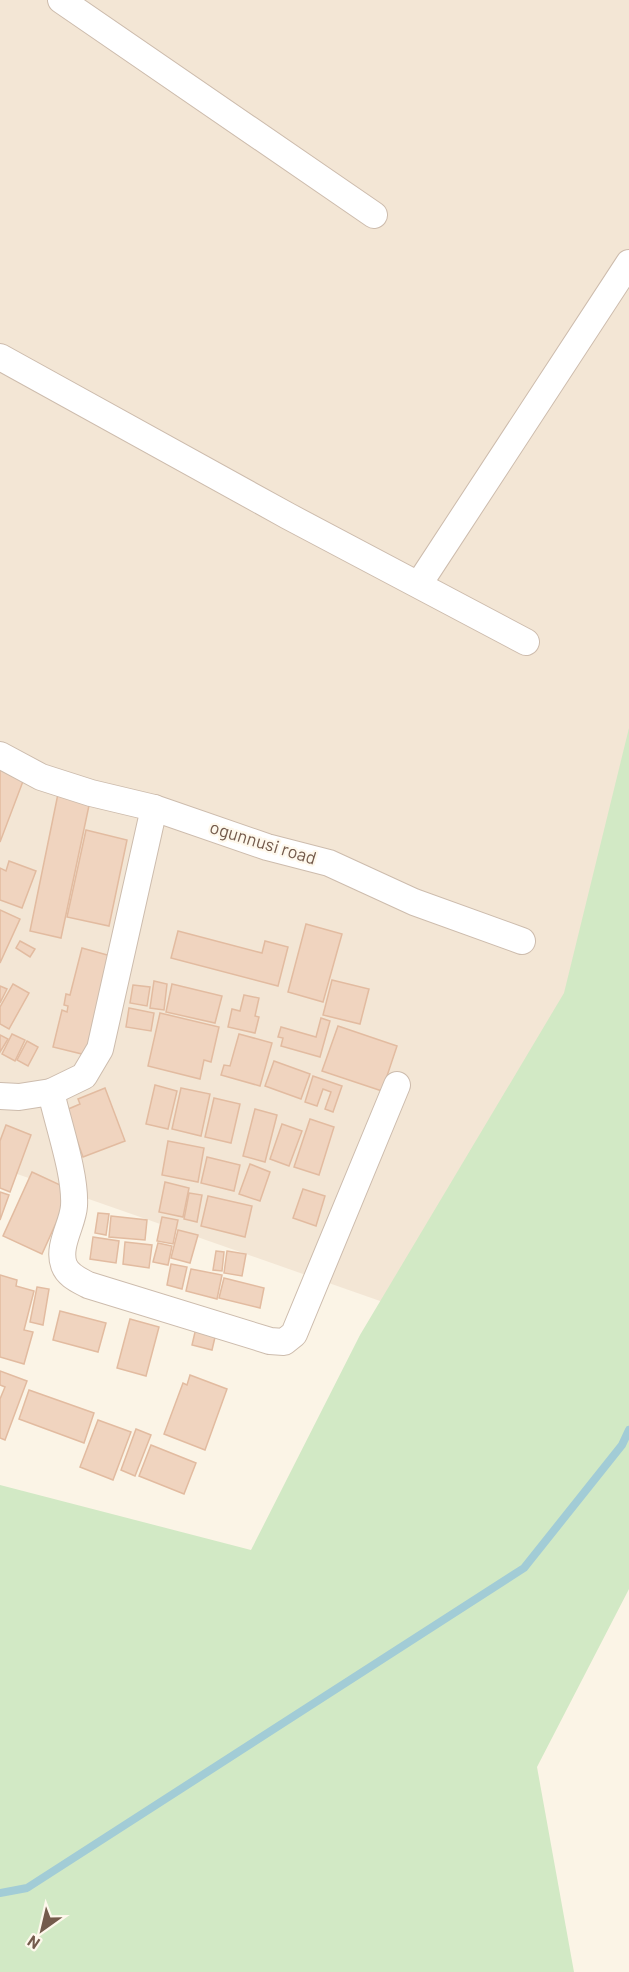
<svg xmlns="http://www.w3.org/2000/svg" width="629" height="1972" viewBox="0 0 629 1972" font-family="Barlow,sans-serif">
	<rect width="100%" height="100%" fill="#fbf4e6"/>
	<polygon fill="#f3e6d5" points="0,0 629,0 629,1388 0,1168"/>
	<polygon fill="#d2e9c5" points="629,728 629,1589 537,1767 574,1972 0,1972 0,1485 251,1550 360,1335 564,993"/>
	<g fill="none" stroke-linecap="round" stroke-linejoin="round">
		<polyline stroke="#a2ccd6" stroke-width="8" points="0,1893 27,1888 524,1568 622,1445 629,1430"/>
	</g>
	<g fill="#f0d4bf" stroke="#e2bba0" stroke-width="1.5">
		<polygon points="0,766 25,776 0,842"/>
		<polygon points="59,789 91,796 61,938 30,931"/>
		<polygon points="86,830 127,840 109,926 67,917"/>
		<polygon points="9,861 36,871 22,908 0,900 0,868 6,871"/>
		<polygon points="0,910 20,919 0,963"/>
		<polygon points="306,924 342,934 323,1002 288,992"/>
		<polygon points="178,931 262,953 265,941 288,947 278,986 171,958"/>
		<polygon points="20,941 35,949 30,957 16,948"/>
		<polygon points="82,948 111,956 86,1055 53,1047 62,1010 67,1012 68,1006 64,1005 66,994 70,995"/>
		<polygon points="332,980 369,989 360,1024 323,1015"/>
		<polygon points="154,981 167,984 164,1010 150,1008"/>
		<polygon points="13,984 29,993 9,1029 0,1024 0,1007"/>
		<polygon points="172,984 222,996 215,1023 166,1012"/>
		<polygon points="133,985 150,987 147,1006 130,1003"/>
		<polygon points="0,986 7,989 0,1003"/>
		<polygon points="244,995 259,998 255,1016 259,1017 255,1033 228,1027 232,1009 240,1011"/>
		<polygon points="129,1008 154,1013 151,1031 126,1027"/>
		<polygon points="160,1013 219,1027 211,1062 204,1060 200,1079 148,1066"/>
		<polygon points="321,1018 330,1021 320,1057 281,1046 283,1038 278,1037 281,1027 316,1037"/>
		<polygon points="338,1026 397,1046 382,1091 322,1071"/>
		<polygon points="12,1034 25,1040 15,1061 2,1054"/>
		<polygon points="239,1034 272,1043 260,1086 221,1075 224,1065 230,1066"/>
		<polygon points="0,1035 8,1039 0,1052"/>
		<polygon points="27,1041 38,1047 28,1066 17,1060"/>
		<polygon points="274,1061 310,1074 301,1099 265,1086"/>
		<polygon points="313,1076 342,1086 333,1112 325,1109 331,1092 323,1089 317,1106 305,1102"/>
		<polygon points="155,1085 177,1091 168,1129 146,1124"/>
		<polygon points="105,1088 125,1141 83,1157 66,1110 80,1104 78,1099"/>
		<polygon points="181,1088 210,1094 201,1136 172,1129"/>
		<polygon points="214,1098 240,1104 231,1143 205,1137"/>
		<polygon points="255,1109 277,1115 265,1162 243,1156"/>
		<polygon points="310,1119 334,1127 319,1175 294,1167"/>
		<polygon points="282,1124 302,1131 289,1166 270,1159"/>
		<polygon points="6,1125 31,1135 10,1192 0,1188 0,1141"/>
		<polygon points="168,1141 204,1148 198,1182 162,1175"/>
		<polygon points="207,1157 240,1165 234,1191 201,1183"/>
		<polygon points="250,1164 270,1172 260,1201 239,1194"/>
		<polygon points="32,1172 71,1190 42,1254 3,1236"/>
		<polygon points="165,1182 189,1188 183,1217 159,1212"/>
		<polygon points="303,1189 325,1196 316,1226 293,1218"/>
		<polygon points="0,1192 9,1195 0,1220"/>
		<polygon points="189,1193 202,1195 197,1222 184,1219"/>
		<polygon points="208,1196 252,1206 245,1237 201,1226"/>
		<polygon points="98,1213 109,1214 106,1235 95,1233"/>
		<polygon points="111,1216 147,1220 145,1240 109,1237"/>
		<polygon points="162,1217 178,1220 173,1244 157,1241"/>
		<polygon points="178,1230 198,1235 190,1263 171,1258"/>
		<polygon points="93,1237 119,1241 116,1263 90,1259"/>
		<polygon points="125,1242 152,1245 149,1268 123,1264"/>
		<polygon points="158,1243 172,1246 168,1265 153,1262"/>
		<polygon points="216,1251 224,1252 222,1271 213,1270"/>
		<polygon points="227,1251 246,1254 242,1276 224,1273"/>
		<polygon points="171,1264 187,1267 182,1289 167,1285"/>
		<polygon points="191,1269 222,1275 217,1299 186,1291"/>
		<polygon points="0,1275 17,1280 16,1286 34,1291 24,1330 33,1332 24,1364 0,1357"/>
		<polygon points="224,1278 264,1288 260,1308 219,1298"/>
		<polygon points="37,1287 49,1289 43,1325 30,1322"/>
		<polygon points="60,1311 106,1323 98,1352 53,1340"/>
		<polygon points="130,1319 159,1327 146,1376 117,1368"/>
		<polygon points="196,1328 216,1333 212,1350 192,1345"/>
		<polygon points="0,1371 27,1381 5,1440 0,1438 0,1399 5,1387 0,1385"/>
		<polygon points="190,1375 227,1389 205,1450 164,1434 183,1383 187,1385"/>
		<polygon points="29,1390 94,1413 84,1443 19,1419"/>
		<polygon points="98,1420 131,1432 113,1480 80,1467"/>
		<polygon points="136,1429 151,1435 135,1476 121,1470"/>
		<polygon points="151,1445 196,1463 184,1494 139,1476"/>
	</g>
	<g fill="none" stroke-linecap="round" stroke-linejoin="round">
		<defs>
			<g id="street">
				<polyline points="61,0 374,215"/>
				<polyline points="0,357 288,516 526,642"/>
				<polyline points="419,584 629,263"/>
				<polyline points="0,755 41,777 91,793 154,808 267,847 329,863 414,902 522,941"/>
				<path d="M51 1092C58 1124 76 1175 74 1206 73 1224 57 1246 64 1265 68 1276 79 1280 88 1285L270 1341 284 1342 294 1334 397 1085"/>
				<polyline points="0,1096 19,1097 51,1092 84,1076 100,1049 154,808"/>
			</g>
		</defs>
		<use href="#street" stroke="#cdbcad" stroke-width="28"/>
		<use href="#street" stroke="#fff" stroke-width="26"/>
	</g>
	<g text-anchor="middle" stroke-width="4.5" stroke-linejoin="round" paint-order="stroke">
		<g font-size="18" fill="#745b4c" stroke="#fef8ec">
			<text transform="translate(263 843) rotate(17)" y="6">ogunnusi road</text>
		</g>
	</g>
	<g transform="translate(42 1930) rotate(214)" stroke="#fef8ec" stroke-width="4.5" paint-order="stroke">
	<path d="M0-4.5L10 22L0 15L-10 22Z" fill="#745b4c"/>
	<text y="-9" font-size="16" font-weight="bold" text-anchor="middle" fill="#745b4c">N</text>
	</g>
</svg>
